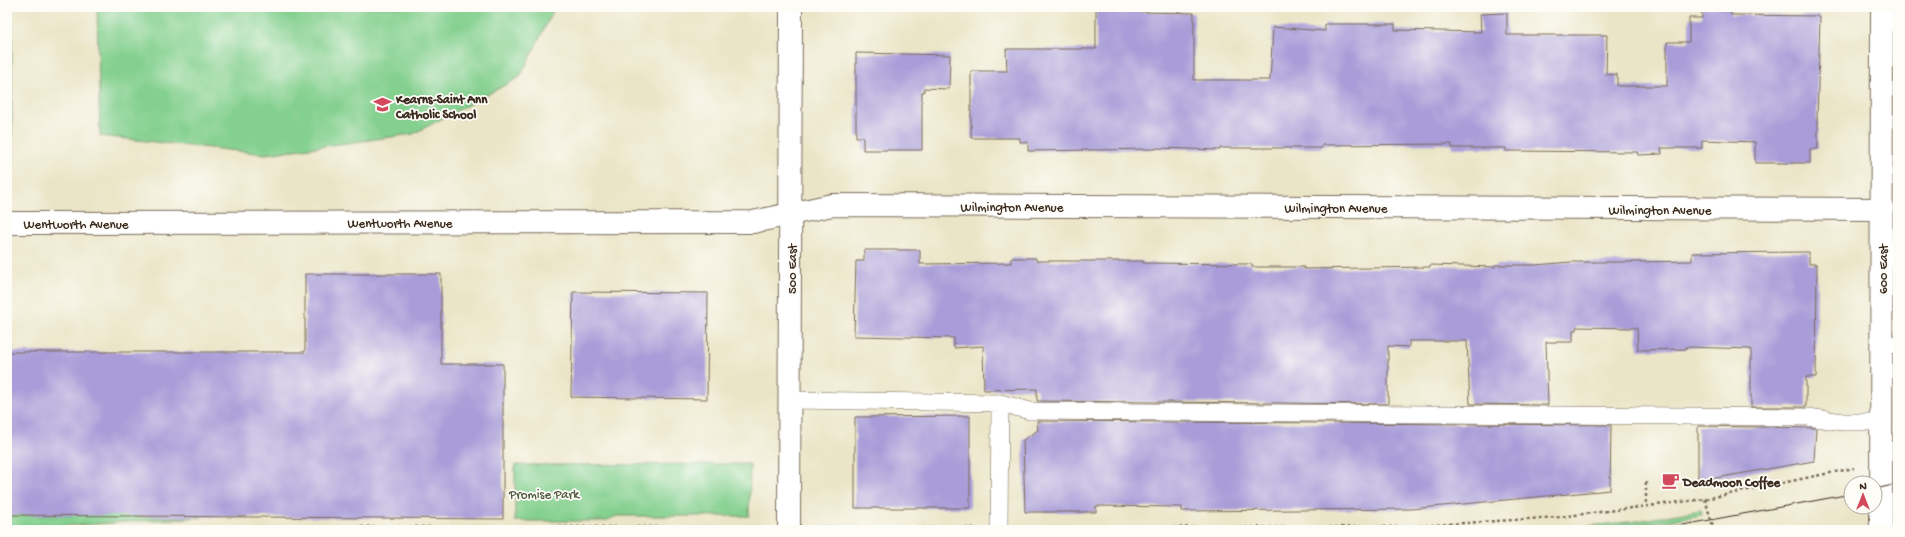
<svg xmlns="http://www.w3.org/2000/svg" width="1905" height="537" viewBox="0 0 1905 537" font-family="'Gochi Hand',sans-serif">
	<rect width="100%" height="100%" fill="#fdfcf7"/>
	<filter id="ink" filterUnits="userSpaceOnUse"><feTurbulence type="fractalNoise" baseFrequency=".025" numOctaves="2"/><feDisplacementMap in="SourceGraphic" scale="8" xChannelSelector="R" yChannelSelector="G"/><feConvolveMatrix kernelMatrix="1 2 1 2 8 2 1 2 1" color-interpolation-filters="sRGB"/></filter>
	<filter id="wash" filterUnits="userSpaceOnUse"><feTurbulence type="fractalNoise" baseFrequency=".012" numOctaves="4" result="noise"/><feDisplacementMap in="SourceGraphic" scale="16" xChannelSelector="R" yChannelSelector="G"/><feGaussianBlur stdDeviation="0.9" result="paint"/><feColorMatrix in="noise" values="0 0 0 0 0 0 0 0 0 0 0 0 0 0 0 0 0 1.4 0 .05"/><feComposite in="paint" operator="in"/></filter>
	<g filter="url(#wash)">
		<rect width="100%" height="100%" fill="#ebe5c7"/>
		<g fill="#84d08f" stroke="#607d56">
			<polygon points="7,7 12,7 12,167 7,169"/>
			<polygon points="97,7 555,7 520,77 413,134 265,154 100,136"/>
			<polygon points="750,464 749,516 617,516 605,521 515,521 515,465"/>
			<path d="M1701 510 1702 515C1658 522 1614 530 1570 530V528L1637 521Z"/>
			<polygon points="7,515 133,515 139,517 202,517 7,530"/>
		</g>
		<g id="blocks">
			<g fill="#a99cd8">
				<polygon points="1096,7 1141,7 1141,12 1194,13 1194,80 1270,80 1273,27 1325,31 1325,24 1395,24 1395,30 1481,32 1480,14 1507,13 1507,35 1607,35 1606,75 1617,74 1617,86 1667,86 1667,42 1689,42 1689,18 1702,18 1702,7 1731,7 1731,15 1820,16 1817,122 1818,122 1818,149 1810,149 1810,163 1755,163 1755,142 1702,140 1702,148 1661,148 1662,154 1638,155 1637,152 1506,151 1506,148 1452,148 1452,144 1322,145 1322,148 1220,148 1220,150 1156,148 1156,149 1028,151 1028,142 1020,142 1020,138 971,138 971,71 1007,71 1006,49 1096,49"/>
				<polygon points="856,53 950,55 949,89 924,88 924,92 922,92 922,150 863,150 863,137 856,137"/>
				<polygon points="864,250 920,250 920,264 1011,263 1011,258 1036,258 1036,261 1143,261 1143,263 1252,264 1252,267 1304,267 1304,269 1430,267 1430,265 1495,267 1495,265 1536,265 1570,262 1636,262 1692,261 1692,253 1809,252 1809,264 1817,264 1816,377 1806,377 1806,407 1751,407 1751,349 1686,347 1686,349 1638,350 1637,328 1576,327 1576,330 1573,330 1573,342 1546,342 1548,405 1470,404 1467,341 1409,341 1409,347 1388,346 1388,404 1037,401 1037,389 984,390 983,346 954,348 954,338 854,336 856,261 864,261"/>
				<polygon points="305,274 441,274 441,364 503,364 503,519 7,515 7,352 305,352"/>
				<polygon points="573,292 708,293 707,399 571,397"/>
				<polygon points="970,416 970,508 855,508 855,417"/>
				<polygon points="1037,421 1611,425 1610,490 1411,509 1182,511 1182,507 1096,506 1096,512 1025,512 1023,440 1038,430"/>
				<polygon points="1698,426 1816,428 1814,461 1698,481"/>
			</g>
		</g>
	</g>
	<g filter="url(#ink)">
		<use href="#blocks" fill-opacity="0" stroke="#796b59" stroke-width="1"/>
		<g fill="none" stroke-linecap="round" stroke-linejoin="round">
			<defs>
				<g id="lane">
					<polyline points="1881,346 1898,344"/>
					<polyline points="790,400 1000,403 999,528"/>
					<polyline points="1000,403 1030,411 1808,417 1843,422 1881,422"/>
				</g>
				<g id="street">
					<polyline points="7,223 753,222 832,205 1882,209"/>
					<polyline points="1881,530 1882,7"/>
				</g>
				<polyline id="secondary" points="789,530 791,7"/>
			</defs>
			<use href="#lane" stroke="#796b59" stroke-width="18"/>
			<use href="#street" stroke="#796b59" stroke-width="24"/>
			<use href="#secondary" stroke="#796b59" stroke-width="24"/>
			<g stroke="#796b59" stroke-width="2.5" stroke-dasharray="3 3" stroke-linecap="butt">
				<polyline points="1646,482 1646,506"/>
				<polyline points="1705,499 1714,530"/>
				<polyline points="815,527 974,528"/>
				<polyline points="1023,528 1403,527 1559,517 1705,499 1854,468"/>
				<polyline points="163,530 211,527 762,527"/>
			</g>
			<use href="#lane" stroke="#fff" stroke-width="17"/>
			<use href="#street" stroke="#fff" stroke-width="22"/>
			<use href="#secondary" stroke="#fff" stroke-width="22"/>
			<g stroke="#3b2a1e" stroke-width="1">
				<polyline points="1875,489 1898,484"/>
				<polyline points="1656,530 1851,494"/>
			</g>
		</g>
	</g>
	<defs>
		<symbol id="school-bare" viewBox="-9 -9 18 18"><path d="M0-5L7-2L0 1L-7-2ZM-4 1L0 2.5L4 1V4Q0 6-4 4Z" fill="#d1495b" stroke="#fdfcf7" stroke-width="2.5" paint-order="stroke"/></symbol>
		<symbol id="cafe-bare" viewBox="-9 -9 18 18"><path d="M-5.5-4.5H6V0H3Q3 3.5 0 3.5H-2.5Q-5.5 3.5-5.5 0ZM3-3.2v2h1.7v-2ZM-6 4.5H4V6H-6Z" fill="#d1495b" stroke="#fdfcf7" stroke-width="2.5" paint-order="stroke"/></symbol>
	</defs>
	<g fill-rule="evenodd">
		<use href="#school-bare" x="370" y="92" width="25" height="25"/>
		<use href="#cafe-bare" x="1658" y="468" width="25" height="25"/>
	</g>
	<g text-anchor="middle" stroke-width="3.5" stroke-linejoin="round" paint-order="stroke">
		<g font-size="13" font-weight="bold" fill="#3b2a1e" stroke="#fdfcf7" text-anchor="start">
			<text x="396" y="103">Kearns-Saint Ann<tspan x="396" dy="15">Catholic School</tspan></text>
			<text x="1683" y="486">Deadmoon Coffee</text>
		</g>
		<g font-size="13" fill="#3b2a1e" stroke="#fdfcf7">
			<text x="1012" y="211">Wilmington Avenue</text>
			<text x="1336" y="212">Wilmington Avenue</text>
			<text x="1660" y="214">Wilmington Avenue</text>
			<text x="400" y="227">Wentworth Avenue</text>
			<text x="76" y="228">Wentworth Avenue</text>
			<text transform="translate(791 269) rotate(-90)" y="5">500 East</text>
			<text transform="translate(1882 269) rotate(-90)" y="5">600 East</text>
		</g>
		<g font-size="13" fill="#515c40" stroke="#fdfcf7">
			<text x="544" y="498">Promise Park</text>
		</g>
	</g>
	<rect width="1905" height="537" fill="none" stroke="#fdfcf7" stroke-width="24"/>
	<g transform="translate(1863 495)"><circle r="19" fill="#fdfcf7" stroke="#afa8a0"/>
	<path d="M0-3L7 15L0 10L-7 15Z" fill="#d1495b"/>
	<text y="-6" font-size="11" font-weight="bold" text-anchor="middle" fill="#3b2a1e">N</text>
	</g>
</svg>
